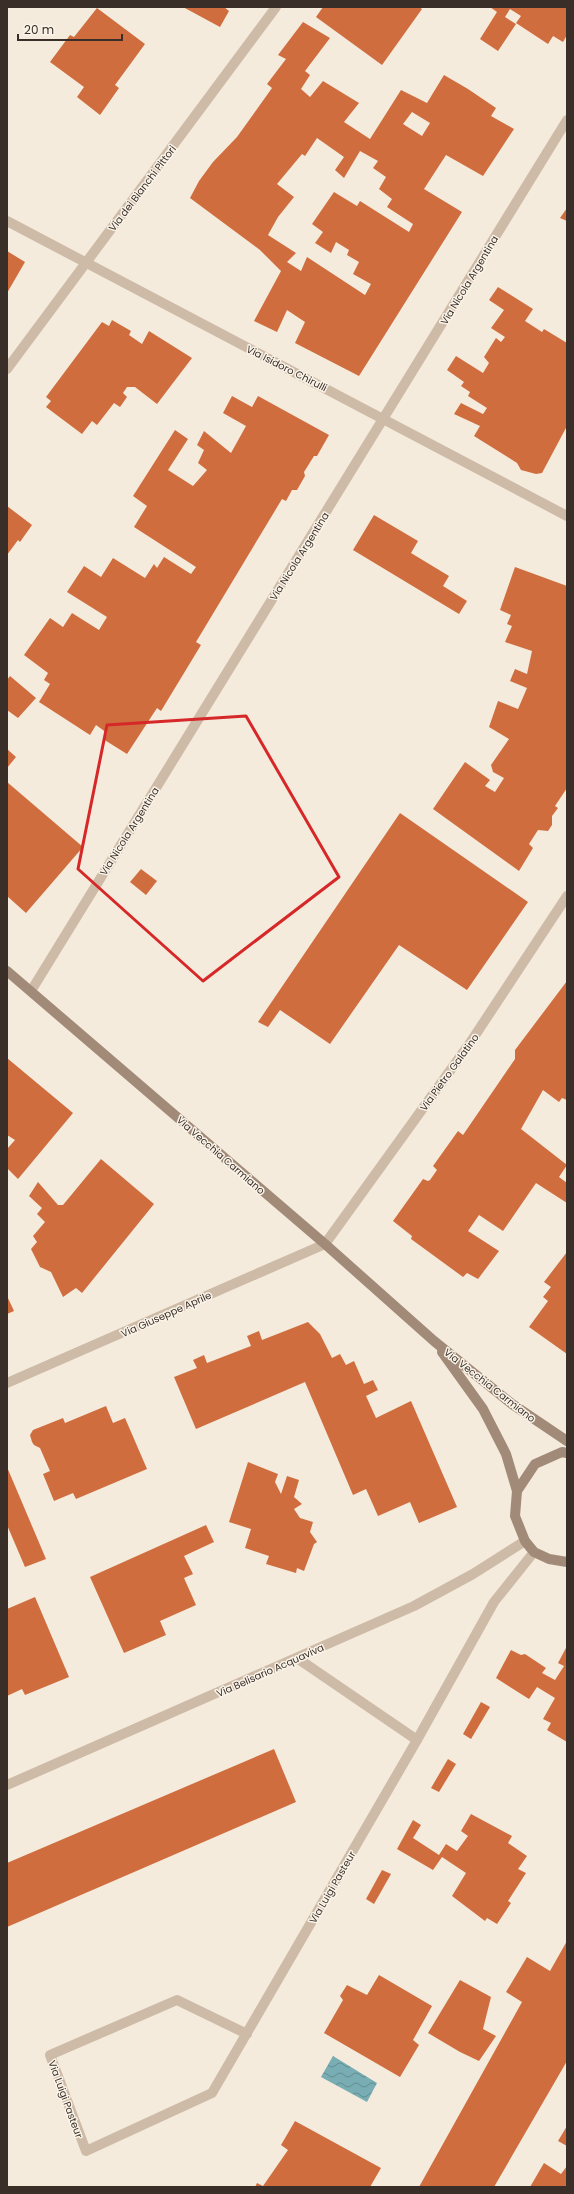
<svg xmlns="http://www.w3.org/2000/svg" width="574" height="2194" viewBox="0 0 574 2194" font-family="Poppins,sans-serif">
	<defs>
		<pattern id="water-waves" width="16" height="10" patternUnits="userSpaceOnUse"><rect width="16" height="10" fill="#78adb4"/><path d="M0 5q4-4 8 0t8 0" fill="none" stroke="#638d92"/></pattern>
	</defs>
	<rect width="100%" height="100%" fill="#f4ebdc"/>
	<polygon fill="url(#water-waves)" points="333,2056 377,2083 367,2102 321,2077"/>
	<g fill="#d06d3f" fill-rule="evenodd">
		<polygon points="183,7 224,7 229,11 220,27"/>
		<polygon points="323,7 419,7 422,9 382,65 316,17"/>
		<polygon points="490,7 567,7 567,35 563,42 553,36 548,44 516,23 521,16 510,9 505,17 516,24 498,51 480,39 497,12"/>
		<polygon points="97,8 145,44 115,85 119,88 100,115 77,97 84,87 50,62 70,35 74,37"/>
		<path d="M303 22 330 38 305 71 310 75 301 89 310 97 323 81 359 103 344 122 370 139 401 90 427 103 444 75 468 89 496 108 491 116 514 129 483 176 446 155 424 189 462 212 359 376 295 343 305 322 287 310 277 332 254 321 281 271 260 250 190 198 199 181 213 162 237 137 272 88 267 84 286 59 278 55ZM412 112 430 123 422 136 403 124ZM317 138 344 157 335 170 344 178 360 151 378 161 373 168 386 177 379 189 392 199 387 207 413 224 409 232 360 201 357 206 334 192 312 224 323 232 315 243 331 253 336 242 349 250 347 255 359 262 353 274 371 284 365 295 307 257 301 271 287 262 296 253 268 235 278 217 294 197 277 184 302 154 305 156Z"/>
		<polygon points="567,208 567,221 560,218"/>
		<polygon points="7,251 25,262 7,293"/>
		<polygon points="498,287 533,309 525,321 542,332 544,329 567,343 567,426 542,473 536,474 521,470 517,463 474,436 480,426 454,414 461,403 483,414 487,408 468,396 470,392 461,386 464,382 447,370 456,356 483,373 489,363 484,357 496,338 501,342 505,337 491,328 504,310 489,300"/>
		<polygon points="112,320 131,331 129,335 142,344 149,331 192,358 157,404 135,387 127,387 123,393 127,397 120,407 114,403 97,425 92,421 82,434 46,407 51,401 46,397 102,322 109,326"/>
		<polygon points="232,396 252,407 258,396 329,435 317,456 314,456 304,472 305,476 297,490 292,490 286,501 282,499 196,642 201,645 161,711 157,708 127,754 103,739 107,733 96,725 90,735 39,702 50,684 44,680 48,673 24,655 50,618 63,627 72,613 99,630 107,617 67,592 84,566 101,577 113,558 145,578 154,564 157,568 164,557 191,574 196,567 134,527 147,506 133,496 175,430 188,439 168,470 193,486 207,470 198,463 204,450 197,445 204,431 231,453 246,426 223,413"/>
		<polygon points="7,506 32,525 20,542 18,540 7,555"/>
		<polygon points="374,515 418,541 411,553 449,576 443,586 467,601 459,614 353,550"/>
		<polygon points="515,567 567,586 567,788 555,806 558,808 552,816 552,825 548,831 538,830 529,844 533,848 519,871 433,809 465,762 490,780 485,786 495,792 504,778 493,772 491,765 509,739 489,727 498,701 518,709 527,688 510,681 515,669 527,674 532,651 505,642 512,626 507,624 511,615 500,610"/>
		<polygon points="10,676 36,698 18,718 7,710 7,680"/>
		<polygon points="7,749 16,757 7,768"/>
		<polygon points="7,782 83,847 26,913 7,896"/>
		<polygon points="400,813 528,902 467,990 399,945 330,1044 280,1010 268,1027 258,1022"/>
		<polygon points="141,869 157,881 146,895 130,882"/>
		<polygon points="567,981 567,1100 562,1098 559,1102 543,1090 521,1129 567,1165 559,1177 567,1183 567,1203 536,1183 503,1231 479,1215 468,1231 499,1251 478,1279 467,1273 463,1277 411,1239 412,1236 393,1221 423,1179 428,1181 430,1180 437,1170 433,1166 458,1131 463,1135 515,1059 515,1050"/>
		<polygon points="7,1058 73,1113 18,1179 7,1168 7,1149 15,1140 7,1135"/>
		<polygon points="101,1159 154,1204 82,1293 76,1288 63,1297 51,1272 40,1267 31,1249 37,1242 33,1236 45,1222 37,1214 42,1208 29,1196 38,1182 58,1205 63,1205"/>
		<polygon points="567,1252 567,1354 529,1327 548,1301 543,1297 551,1287 544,1282"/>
		<polygon points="7,1296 14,1311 7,1314"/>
		<polygon points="308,1322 320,1334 332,1358 340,1354 346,1365 354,1361 364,1384 373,1380 378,1390 366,1396 376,1418 411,1401 457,1507 419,1523 410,1502 378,1516 366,1489 353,1495 305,1382 196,1429 174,1377 197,1368 193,1360 204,1355 207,1363 251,1346 247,1336 259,1331 262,1340"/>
		<polygon points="106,1406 113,1423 125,1418 147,1469 76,1499 73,1493 54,1501 43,1474 50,1471 40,1448 34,1445 32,1442 30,1435 33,1430 63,1418 65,1423"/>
		<polygon points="248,1462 278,1474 275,1482 281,1494 287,1476 299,1480 294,1497 302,1504 294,1509 300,1518 313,1522 310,1532 317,1542 314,1544 304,1571 297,1568 296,1573 266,1564 269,1556 245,1548 251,1529 229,1522"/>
		<polygon points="7,1467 46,1559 25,1567 7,1525"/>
		<polygon points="206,1525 214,1542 184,1556 193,1574 184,1578 196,1605 160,1621 166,1635 124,1653 90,1577"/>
		<polygon points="35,1597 69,1677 25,1695 22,1689 7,1696 7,1609"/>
		<polygon points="567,1646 567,1742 547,1730 551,1723 543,1719 555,1698 537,1687 529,1699 496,1678 511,1650 521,1655 525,1654 546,1668 542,1673 555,1680 564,1666 558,1663"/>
		<polygon points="481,1702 490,1707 471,1739 463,1734"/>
		<polygon points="274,1749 296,1802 7,1927 7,1863"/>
		<polygon points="448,1759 456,1764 439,1792 431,1788"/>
		<polygon points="471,1814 512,1836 508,1843 527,1856 518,1869 526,1873 508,1901 511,1903 497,1924 487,1918 485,1921 452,1896 466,1873 442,1857 433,1870 397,1849 413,1820 421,1825 413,1838 439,1855 446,1844 457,1851 468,1836 461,1831"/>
		<polygon points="382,1870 391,1874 374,1904 366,1899"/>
		<polygon points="567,1941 567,2061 494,2187 419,2187 522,2002 506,1992 527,1957 550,1971"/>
		<polygon points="379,1975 432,2006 413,2040 419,2045 400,2077 324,2033 343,2000 340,1996 347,1985 367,1995"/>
		<polygon points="460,1980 491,1997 483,2029 496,2036 479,2061 460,2052 428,2033"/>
		<polygon points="295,2121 381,2168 370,2187 255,2187 257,2183 263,2186 288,2150 281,2145"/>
		<polygon points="567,2126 567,2146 558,2141"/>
		<polygon points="544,2163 561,2174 567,2166 567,2187 530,2187"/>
	</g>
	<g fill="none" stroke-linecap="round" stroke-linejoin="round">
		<g stroke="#cebba7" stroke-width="10">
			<polyline points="7,221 567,516"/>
			<polyline points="7,369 276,7"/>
			<polyline points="31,991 567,120"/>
			<polyline points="7,1383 325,1244 470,1043 567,896"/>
			<polyline points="297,1658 417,1740"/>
			<polyline points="7,1785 414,1606 473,1574 525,1541"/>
			<polyline points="247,2034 177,2000 50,2055 86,2151 212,2093 417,1740 494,1602 534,1552"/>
		</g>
		<g stroke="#a28a78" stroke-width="10">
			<polyline points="7,971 325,1244 434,1341 512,1404 567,1441"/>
			<polyline points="442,1352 483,1409 506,1454 517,1491"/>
			<polyline points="567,1453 562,1452 535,1464 517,1491 515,1516 525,1541 534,1552 549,1559 567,1562"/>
		</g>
	</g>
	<path fill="none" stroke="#d62828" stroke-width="3" stroke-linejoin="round" d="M246 716 339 877 203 981 78 869 107 725Z"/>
	<g text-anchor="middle" stroke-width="3" stroke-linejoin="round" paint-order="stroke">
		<g font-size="10" fill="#392f28" stroke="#fbf4e9">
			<text transform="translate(142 188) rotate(-53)" y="4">Via dei Bianchi Pittori</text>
			<text transform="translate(469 280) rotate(-59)" y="4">Via Nicola Argentina</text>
			<text transform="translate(287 368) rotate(27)" y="4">Via Isidoro Chirulli</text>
			<text transform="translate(299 556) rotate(-58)" y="4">Via Nicola Argentina</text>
			<text transform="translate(129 831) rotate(-58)" y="4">Via Nicola Argentina</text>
			<text transform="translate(449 1072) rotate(-54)" y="4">Via Pietro Galatino</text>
			<text transform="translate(221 1155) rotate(41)" y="4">Via Vecchia Carmiano</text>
			<text transform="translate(166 1314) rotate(-24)" y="4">Via Giuseppe Aprile</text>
			<text transform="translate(490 1385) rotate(38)" y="4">Via Vecchia Carmiano</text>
			<text transform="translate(270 1670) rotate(-24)" y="4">Via Belisario Acquaviva</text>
			<text transform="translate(332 1887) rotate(-60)" y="4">Via Luigi Pasteur</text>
			<text transform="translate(66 2099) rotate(70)" y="4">Via Luigi Pasteur</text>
		</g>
	</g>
	<rect width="574" height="2194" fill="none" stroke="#392f28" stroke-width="16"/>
	<path d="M18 34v6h104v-6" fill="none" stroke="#392f28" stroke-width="2"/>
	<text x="24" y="34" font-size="12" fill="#392f28" stroke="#fbf4e9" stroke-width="3" paint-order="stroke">20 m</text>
</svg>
